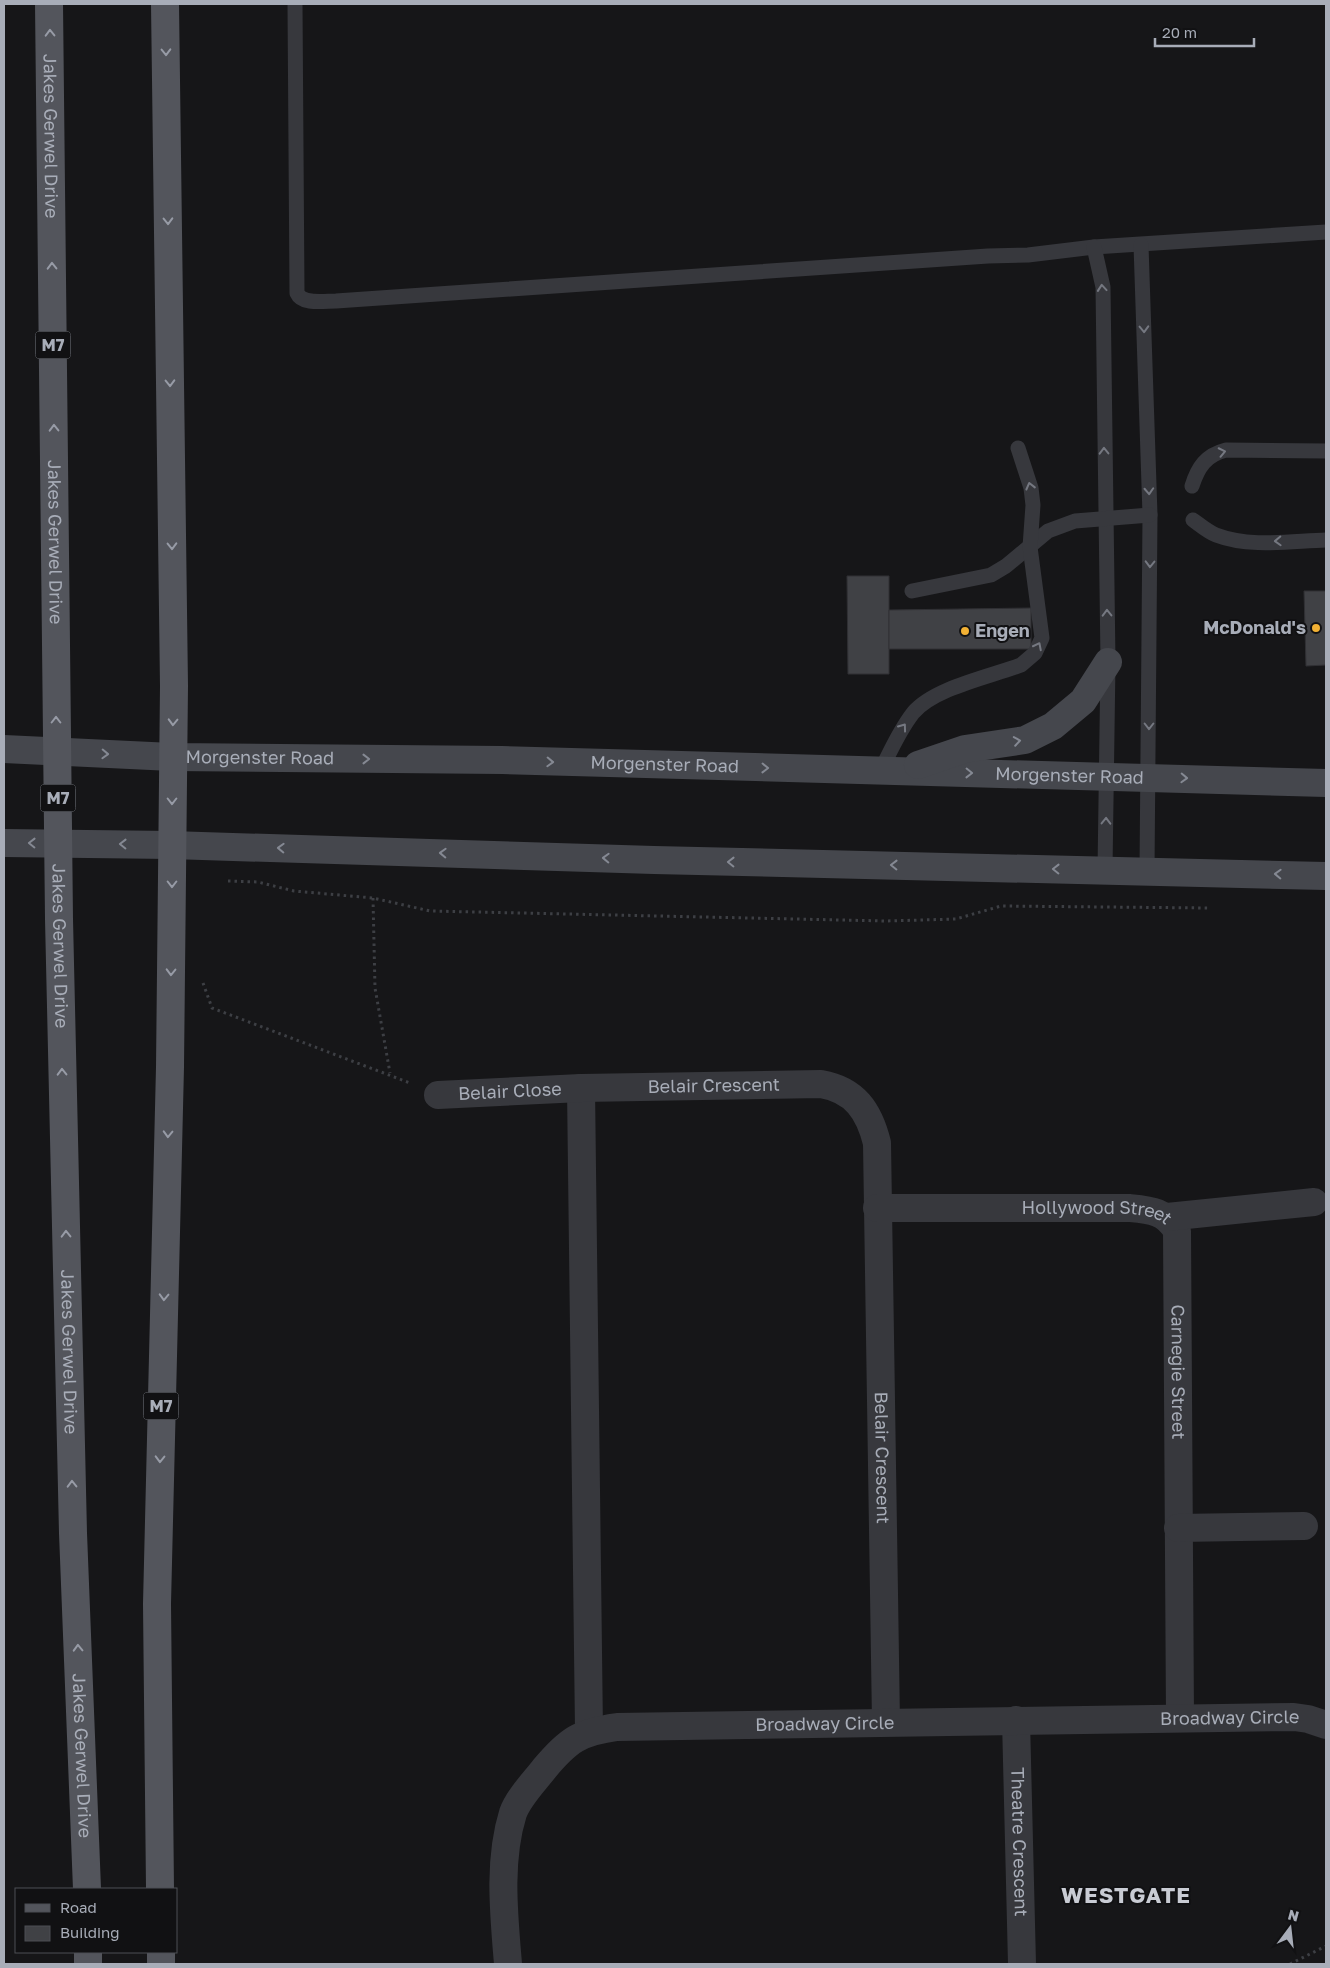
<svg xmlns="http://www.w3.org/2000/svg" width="1330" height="1968" viewBox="0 0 1330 1968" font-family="'Golos Text',sans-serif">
	<rect width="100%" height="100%" fill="#161618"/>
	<g fill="#404145" stroke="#303034">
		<polygon points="847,576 889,576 889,674 848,674"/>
		<polygon points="1304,591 1326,591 1326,665 1306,666"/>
		<polygon points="1031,608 1031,649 889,649 889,610"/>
	</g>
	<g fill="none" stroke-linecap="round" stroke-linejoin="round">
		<g stroke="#3d3f44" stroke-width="3" stroke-dasharray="2.5 4" stroke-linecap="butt">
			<polyline points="228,881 258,882 294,891 373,898 430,911 886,921 956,919 1001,906 1211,908"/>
			<polyline points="373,898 375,988 390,1073"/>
			<polyline points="203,983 212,1008 410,1083"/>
			<polyline points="1290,1964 1326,1946"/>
		</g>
		<g stroke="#37383d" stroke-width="15">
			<path d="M295 4 297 293C302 305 324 301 336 301L988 256 1028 255 1094 247 1326 232"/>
			<polyline points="1141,245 1150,515 1147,871"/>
			<polyline points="1094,247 1103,287 1108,662 1105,870"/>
			<path d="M1192 486C1198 467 1206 455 1226 450L1326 451"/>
			<path d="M1193 520C1200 525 1208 532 1216 535 1250 548 1291 541 1326 540"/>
			<polyline points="912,591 991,575 1006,566 1048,531 1075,521 1150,515"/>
			<path d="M881 770C891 750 899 731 913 713 934 688 989 677 1021 665L1035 653 1042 638 1030 547 1033 505 1031 488 1018 448"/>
		</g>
		<g stroke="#37383d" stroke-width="28">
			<polyline points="581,1088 589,1731"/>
			<path id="s1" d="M438 1095 581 1088 821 1084C855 1090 869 1111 877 1143L886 1722"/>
			<path id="s2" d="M877 1208H1129C1150 1210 1166 1211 1177 1231L1180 1718"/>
			<polyline points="1167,1217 1314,1202"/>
			<polyline points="1178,1528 1304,1526"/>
			<path id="s3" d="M1016 1720 1022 1964"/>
			<path id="s4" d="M508 1964C504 1915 498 1861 513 1813 519 1797 534 1782 544 1769 568 1740 580 1732 617 1727L1294 1717 1308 1719 1326 1725"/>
		</g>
		<g stroke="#45474d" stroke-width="28">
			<path id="s5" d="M4 749 172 757 502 760 1326 783"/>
			<polyline points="918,765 965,749 1025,740 1053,726 1083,701 1108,662"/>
			<polyline points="4,843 171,845 654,860 1326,876"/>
		</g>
		<g stroke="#53555c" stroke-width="28">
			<path id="s6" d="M49 4 59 919 73 1533 87 1889"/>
			<polyline points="160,1889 157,1604 170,1067 174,686 165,4"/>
			<polyline points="88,1952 88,1964"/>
			<polyline points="161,1952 161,1964"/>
		</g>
	</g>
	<defs><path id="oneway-chevron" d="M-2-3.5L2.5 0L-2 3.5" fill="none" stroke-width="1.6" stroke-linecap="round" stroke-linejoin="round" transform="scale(1.25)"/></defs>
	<g stroke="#979ba6">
		<use href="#oneway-chevron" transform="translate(50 33) rotate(-91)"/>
		<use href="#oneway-chevron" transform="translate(166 52) rotate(89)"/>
		<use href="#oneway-chevron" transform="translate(168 221) rotate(89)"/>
		<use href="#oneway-chevron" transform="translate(52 266) rotate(-91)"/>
		<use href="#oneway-chevron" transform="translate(170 383) rotate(89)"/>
		<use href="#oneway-chevron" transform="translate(54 428) rotate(-91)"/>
		<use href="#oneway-chevron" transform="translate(172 546) rotate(89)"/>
		<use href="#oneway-chevron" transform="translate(56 720) rotate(-90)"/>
		<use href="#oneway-chevron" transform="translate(173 722) rotate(92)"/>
		<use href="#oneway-chevron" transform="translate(172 801) rotate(90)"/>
		<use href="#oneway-chevron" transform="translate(172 884) rotate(90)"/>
		<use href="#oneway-chevron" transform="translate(171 972) rotate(91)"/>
		<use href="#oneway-chevron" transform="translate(62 1072) rotate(-91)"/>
		<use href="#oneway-chevron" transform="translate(168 1134) rotate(92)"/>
		<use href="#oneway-chevron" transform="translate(66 1234) rotate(-91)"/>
		<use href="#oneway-chevron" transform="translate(164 1297) rotate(92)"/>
		<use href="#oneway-chevron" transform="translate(160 1459) rotate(91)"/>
		<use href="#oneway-chevron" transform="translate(72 1484) rotate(-91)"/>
		<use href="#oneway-chevron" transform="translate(78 1648) rotate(-92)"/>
	</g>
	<g stroke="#757881">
		<use href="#oneway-chevron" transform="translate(1102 288) rotate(-95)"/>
		<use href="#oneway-chevron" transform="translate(1144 329) rotate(88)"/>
		<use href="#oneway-chevron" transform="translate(1104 451) rotate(-91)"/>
		<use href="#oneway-chevron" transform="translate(1222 452) rotate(-12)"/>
		<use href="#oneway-chevron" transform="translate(1030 486) rotate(-104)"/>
		<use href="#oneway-chevron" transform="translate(1149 491) rotate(87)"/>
		<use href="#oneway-chevron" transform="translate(1278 541) rotate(178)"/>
		<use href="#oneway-chevron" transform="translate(1150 564) rotate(91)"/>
		<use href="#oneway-chevron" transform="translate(1107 613) rotate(-91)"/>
		<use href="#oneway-chevron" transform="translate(1038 646) rotate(-63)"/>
		<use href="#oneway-chevron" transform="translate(1149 726) rotate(90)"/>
		<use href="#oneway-chevron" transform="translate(903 727) rotate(-54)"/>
		<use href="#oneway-chevron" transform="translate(1106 821) rotate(-89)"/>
	</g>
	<g stroke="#858993">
		<use href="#oneway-chevron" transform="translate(1017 741) rotate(-9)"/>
		<use href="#oneway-chevron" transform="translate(105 754) rotate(2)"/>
		<use href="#oneway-chevron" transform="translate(366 759)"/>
		<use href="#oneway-chevron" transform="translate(550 762) rotate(2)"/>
		<use href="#oneway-chevron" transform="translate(765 768) rotate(1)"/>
		<use href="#oneway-chevron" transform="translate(969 773) rotate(1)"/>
		<use href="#oneway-chevron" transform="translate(1184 778) rotate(2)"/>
		<use href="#oneway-chevron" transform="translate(32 843) rotate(-179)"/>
		<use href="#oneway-chevron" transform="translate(123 844) rotate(-179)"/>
		<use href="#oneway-chevron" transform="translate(281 848) rotate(-178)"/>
		<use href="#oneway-chevron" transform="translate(443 853) rotate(-178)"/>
		<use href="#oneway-chevron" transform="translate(606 858) rotate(-178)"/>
		<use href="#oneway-chevron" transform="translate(731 862) rotate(-179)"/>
		<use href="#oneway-chevron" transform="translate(894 865) rotate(-179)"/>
		<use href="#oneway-chevron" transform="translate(1056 869) rotate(-179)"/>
		<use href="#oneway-chevron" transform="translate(1278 874) rotate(-178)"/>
	</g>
	<g fill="#f2b134" stroke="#111113" stroke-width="2">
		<circle cx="1316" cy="628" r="5"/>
		<circle cx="965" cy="631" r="5"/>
	</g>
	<g text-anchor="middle" stroke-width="4" stroke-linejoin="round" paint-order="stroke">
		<g fill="#111113" stroke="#7b7e86" stroke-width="1">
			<rect x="35.5" y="331.5" width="35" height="27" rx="4"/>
			<rect x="40.5" y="784.5" width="35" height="27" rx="4"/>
			<rect x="143.5" y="1392.5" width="35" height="27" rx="4"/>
		</g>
		<g font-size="16" font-weight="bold" fill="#a8adb8">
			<text x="53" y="351">M7</text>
			<text x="58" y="804">M7</text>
			<text x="161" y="1412">M7</text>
		</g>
		<g font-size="18" fill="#a8adb8" stroke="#111113">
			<text dy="6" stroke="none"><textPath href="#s6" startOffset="132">Jakes Gerwel Drive</textPath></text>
			<text dy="6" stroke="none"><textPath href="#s6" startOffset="538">Jakes Gerwel Drive</textPath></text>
			<text dy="6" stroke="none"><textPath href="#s5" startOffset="256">Morgenster Road</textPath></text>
			<text dy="6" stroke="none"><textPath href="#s5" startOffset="661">Morgenster Road</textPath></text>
			<text dy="6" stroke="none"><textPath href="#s5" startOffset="1066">Morgenster Road</textPath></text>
			<text dy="6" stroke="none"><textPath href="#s6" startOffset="942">Jakes Gerwel Drive</textPath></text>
			<text dy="6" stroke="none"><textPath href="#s1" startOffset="276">Belair Crescent</textPath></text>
			<text dy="6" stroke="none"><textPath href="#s1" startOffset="72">Belair Close</textPath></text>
			<text dy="6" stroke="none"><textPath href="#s2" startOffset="220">Hollywood Street</textPath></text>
			<text dy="6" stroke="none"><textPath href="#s6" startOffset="1348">Jakes Gerwel Drive</textPath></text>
			<text dy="6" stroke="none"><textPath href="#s2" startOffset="449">Carnegie Street</textPath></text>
			<text dy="6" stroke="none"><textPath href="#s1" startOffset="785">Belair Crescent</textPath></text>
			<text dy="6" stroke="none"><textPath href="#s4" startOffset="906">Broadway Circle</textPath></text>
			<text dy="6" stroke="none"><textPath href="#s4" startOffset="501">Broadway Circle</textPath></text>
			<text dy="6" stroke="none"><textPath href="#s6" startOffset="1752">Jakes Gerwel Drive</textPath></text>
			<text dy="6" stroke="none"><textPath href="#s3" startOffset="122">Theatre Crescent</textPath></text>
		</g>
		<g font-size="18" font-weight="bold" fill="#a8adb8" stroke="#111113" text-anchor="end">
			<text x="1306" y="634">McDonald's</text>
			<text x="975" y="637" text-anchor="start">Engen</text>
		</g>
		<g font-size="22" font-weight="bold" letter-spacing="1" fill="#c9ccd4" stroke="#111113">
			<text x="1126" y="1903">WESTGATE</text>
		</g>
	</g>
	<rect width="1330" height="1968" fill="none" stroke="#a8adb8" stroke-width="10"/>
	<rect x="15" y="1888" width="162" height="65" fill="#111113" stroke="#4d4f55"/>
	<rect x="25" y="1904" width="25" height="8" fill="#53555c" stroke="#4d4f55"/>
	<text x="60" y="1913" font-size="15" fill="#a8adb8">Road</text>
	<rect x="25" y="1926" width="25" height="15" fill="#404145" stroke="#4d4f55"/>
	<text x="60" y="1938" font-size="15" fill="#a8adb8">Building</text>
	<g transform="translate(1290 1928) rotate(15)" stroke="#111113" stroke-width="4" paint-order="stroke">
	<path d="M0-4L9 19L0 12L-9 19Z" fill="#a8adb8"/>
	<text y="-8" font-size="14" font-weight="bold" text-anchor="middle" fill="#a8adb8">N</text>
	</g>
	<path d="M1155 38v8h99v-8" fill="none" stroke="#a8adb8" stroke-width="2.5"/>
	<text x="1162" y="38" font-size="15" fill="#a8adb8" stroke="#111113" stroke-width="4" paint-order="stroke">20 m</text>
</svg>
